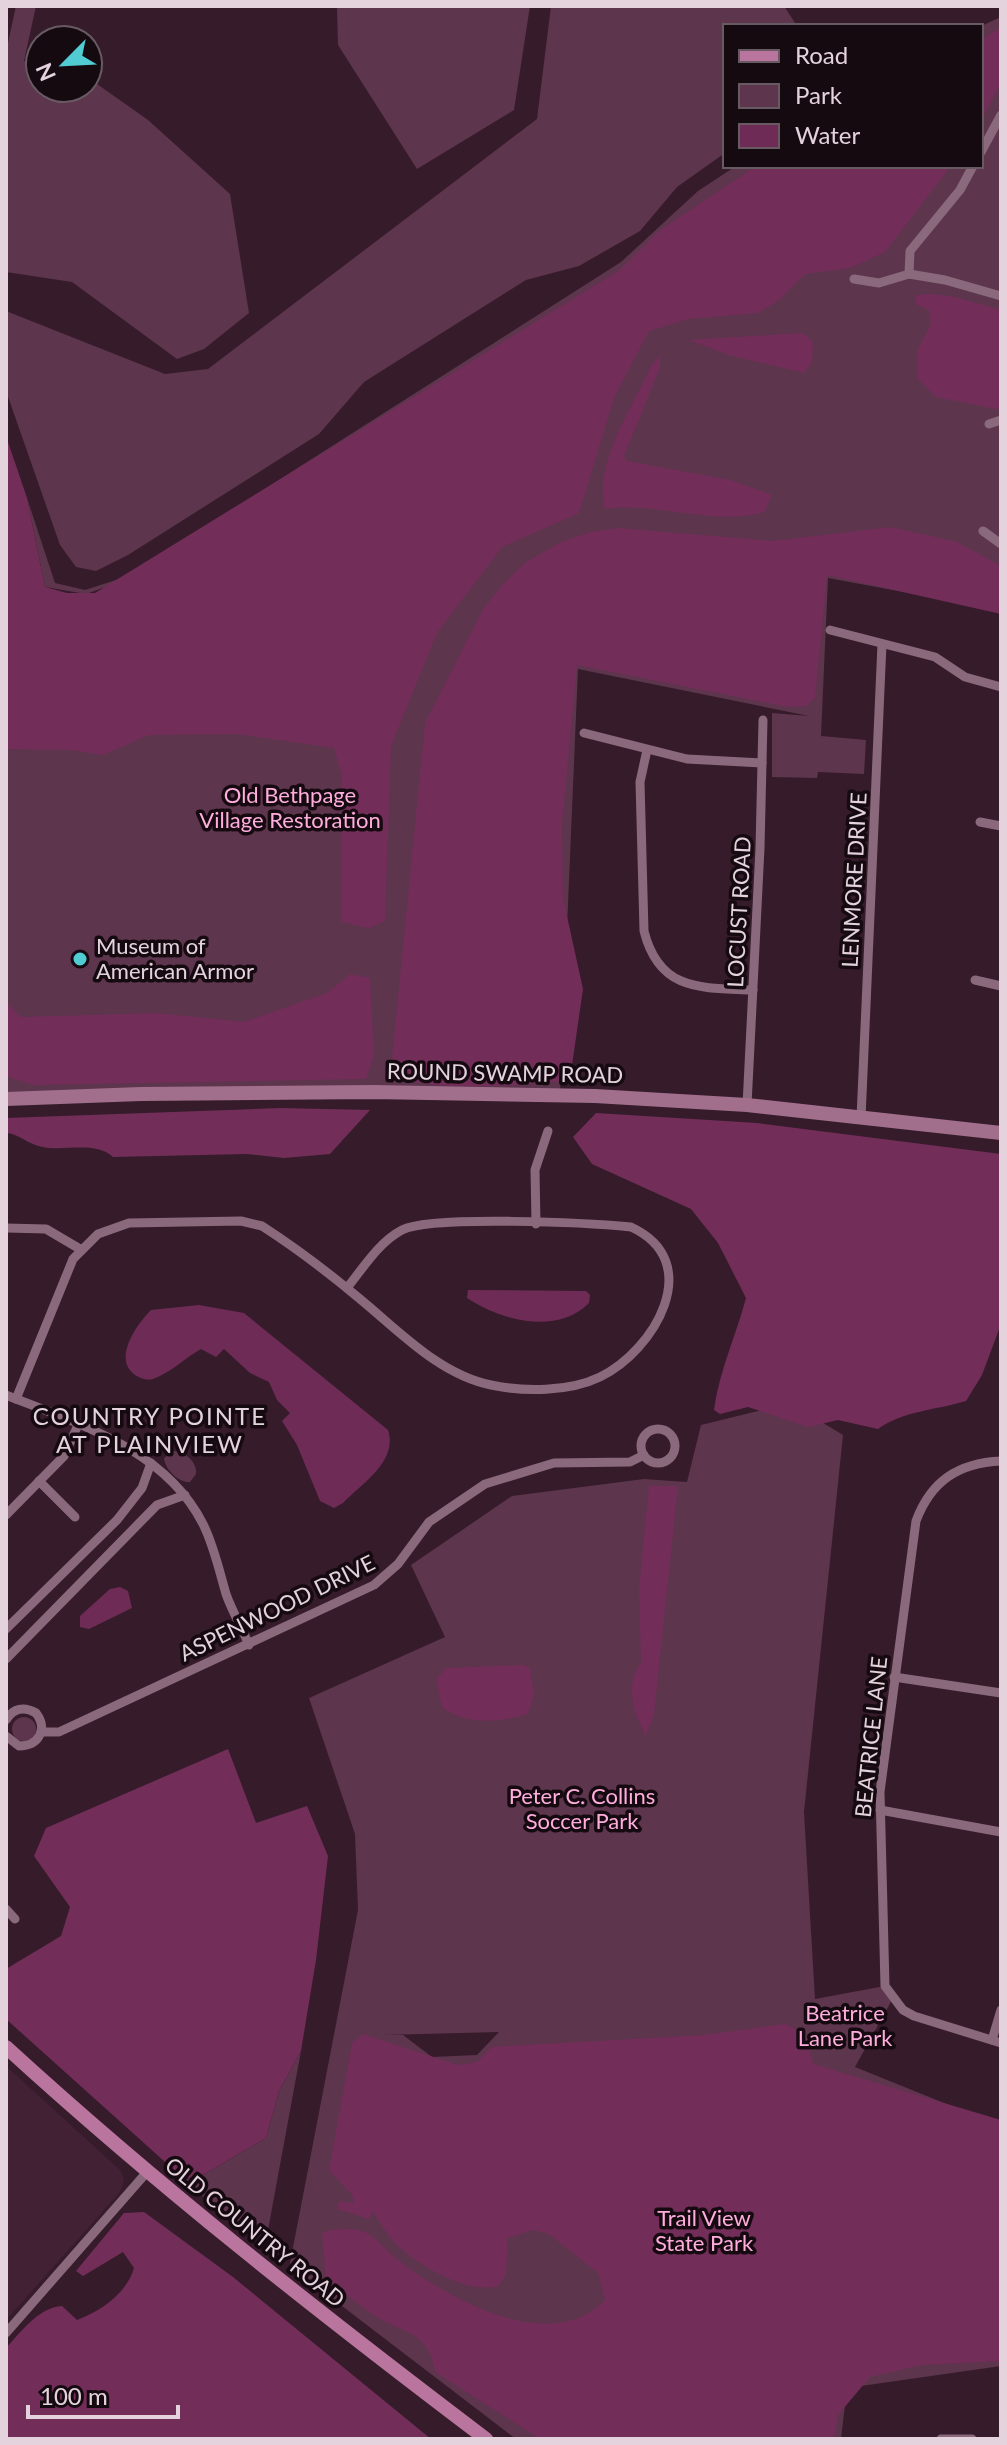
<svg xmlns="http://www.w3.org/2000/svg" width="1007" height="2445" viewBox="0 0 1007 2445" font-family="Lato,sans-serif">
	<rect width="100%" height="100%" fill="#361b2b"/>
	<polygon fill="#422135" points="6,2066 121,2171 124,2181 120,2192 6,2320"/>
	<g fill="#5d354d" fill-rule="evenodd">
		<polygon points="16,6 36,6 24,61 40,66 40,88 88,88 90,79 148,120 230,194 249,313 204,349 177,359 72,282 6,272 6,52"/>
		<polygon points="337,6 530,6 514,110 417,169 338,45"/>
		<polygon points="551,6 784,6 797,26 725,26 725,153 677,187 640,231 579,266 526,280 364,382 319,434 128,555 96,571 76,567 60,545 6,391 6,311 165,374 208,369 537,119"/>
		<polygon points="1001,17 1001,610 828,578 821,736 866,740 864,774 818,772 817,778 772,777 772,713 809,716 578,669 560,1093 6,1096 6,654 114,584 86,594 45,587 27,498 55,583 85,590 128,576 621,262 698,191 736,166 981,166 981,26"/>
		<path d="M790 1403 843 1435 804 1812 815 1999 885 1986 892 2000 855 2067 1001 2126V2366L847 2388 841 2439H516L291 2267 290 2263 358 1910 355 1834 309 1698 445 1637 411 1565 512 1496 644 1479 687 1482 701 1425ZM499 2032 477 2055 432 2057 403 2035H384Z"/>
		<path d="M174 1451C186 1452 197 1462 196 1474L190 1482C179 1483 165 1470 164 1458Z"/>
		<circle cx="24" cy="1729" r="12"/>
		<polygon points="301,2051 266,2241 257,2243 184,2180 203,2175 266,2138 279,2091"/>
	</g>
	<g fill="#722e59">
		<polygon points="1001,28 1001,83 981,121 981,39"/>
		<polygon points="756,166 951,166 885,252 850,268 805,274 778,301 758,313 688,319 649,331 614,398 579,513 502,547 437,633 391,746 385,921 369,928 341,922 342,776 334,748 236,734 149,735 103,755 71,750 6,749 6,436 27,498 45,587 67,593 95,593 620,270 659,231"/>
		<polygon points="928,294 951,296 1001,310 1001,410 936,397 918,379 918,349 931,324 929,310 915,304 916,295"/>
		<polygon points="803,333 813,342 812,362 804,373 729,355 688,340"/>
		<path d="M660 355V368L624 456 627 461 730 480 772 495 764 512C713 527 658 501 605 509 593 464 633 406 651 366Z"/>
		<path d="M891 527 957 542 1001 566V614L827 575 815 698 806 706 788 707 577 665 562 824 563 898 583 989 570 1079C542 1086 431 1091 406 1079 401 1077 395 1071 391 1068L425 723 483 609 503 584 525 563 561 542 590 532 619 528 772 541Z"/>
		<polygon points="350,974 370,978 374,1056 366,1079 33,1085 8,1077 6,1081 6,1002 21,1017 157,1013 244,1022 327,993"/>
		<path d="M280 1108 370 1110 330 1154 284 1158 247 1154 113 1157C96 1142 70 1150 49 1148 28 1146 21 1134 6 1133V1118Z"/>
		<path d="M596 1113 757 1123 1001 1154V1324L982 1375 966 1401C936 1410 903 1411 878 1429L838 1420 808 1427 748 1407 720 1414 714 1410C719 1371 736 1336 746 1298L718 1243 691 1209 592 1164 573 1137Z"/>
		<path d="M649 1486H678L654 1714 646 1736C634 1714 624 1685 641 1663L639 1588Z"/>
		<path d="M523 1665 530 1668 534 1694 528 1714C500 1722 466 1726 442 1707L436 1680 446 1668Z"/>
		<polygon points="228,1749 256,1823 307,1806 328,1856 316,1960 301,2051 279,2091 266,2138 203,2175 184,2179 6,2019 6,1969 61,1936 70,1907 34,1856 46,1828"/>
		<path d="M785 2024 806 2035 813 2064 1001 2120V2361L921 2365 870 2377 838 2415 834 2439H540L435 2372C428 2330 405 2335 375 2316 357 2304 341 2291 326 2276L322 2233C335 2228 357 2226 370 2235 378 2240 385 2249 393 2256 443 2296 549 2358 605 2300L598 2273 549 2234 533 2230 508 2238 506 2275 498 2286C467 2294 423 2268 400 2248 389 2239 381 2223 373 2212L369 2219 337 2209 339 2201 354 2203 352 2195 329 2170 352 2043 363 2034 458 2065 477 2062 492 2047 704 2035Z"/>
		<path d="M144 2212 233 2277 431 2439H6V2348C21 2332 39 2307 62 2306L77 2320C101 2311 127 2293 134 2268L123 2252 83 2276 76 2271 124 2213Z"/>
	</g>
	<g fill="#6e2b56">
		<path d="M468 1290 586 1291 590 1295 589 1303C556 1336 500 1320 467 1298Z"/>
		<path d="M199 1305 244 1313 388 1430C398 1461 363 1483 343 1503L334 1508 320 1501 297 1445 282 1421 290 1413 277 1400 269 1382 250 1373 224 1349 216 1357 201 1349C186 1357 169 1374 153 1379 147 1381 140 1378 135 1375 112 1359 137 1324 151 1310Z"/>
		<polygon points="120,1587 128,1591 132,1608 89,1629 80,1627 80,1616 110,1589"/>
	</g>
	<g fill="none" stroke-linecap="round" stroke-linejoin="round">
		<g stroke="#89697b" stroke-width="9">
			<polyline points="981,152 1001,115"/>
			<polyline points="909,274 910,251 960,190 973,166"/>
			<polyline points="854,279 879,283 909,274 945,280 1001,296"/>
			<polyline points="989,424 1001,420"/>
			<polyline points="983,531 1001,544"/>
			<polyline points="830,630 935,657 965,677 1001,687"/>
			<polyline points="584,733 687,759 762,763"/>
			<path d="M647 750 640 782 644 931C659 991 700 988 753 990"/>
			<polyline points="980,822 1001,826"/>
			<polyline points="975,980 1001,986"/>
			<polyline points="747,1105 760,848 763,720"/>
			<polyline points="861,1118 882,644"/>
			<polyline points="536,1224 535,1170 548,1131"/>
			<polyline points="6,1228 46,1229 80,1249"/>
			<path d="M6 1395C79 1424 165 1449 203 1524 214 1546 219 1570 226 1594 232 1611 242 1628 249 1645"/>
			<path d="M16 1399 73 1259 98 1234 129 1223 241 1221 262 1226C296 1248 329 1273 360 1299 399 1331 440 1375 491 1385 524 1392 569 1392 600 1377 654 1351 707 1262 631 1227 592 1223 431 1215 402 1230 379 1242 363 1268 347 1288"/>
			<circle cx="658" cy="1446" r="17"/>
			<path d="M1001 1461C958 1463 931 1481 916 1521L880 1792 885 1986 903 2010 914 2016 1001 2043"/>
			<polyline points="39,1481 75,1517"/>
			<polyline points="6,1515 64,1456 78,1425"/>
			<polyline points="6,1629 117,1520 142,1488 151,1463"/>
			<polyline points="6,1659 157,1505 185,1495"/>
			<polyline points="894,1677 1001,1693"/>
			<path d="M6 1720C13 1708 24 1706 36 1713 48 1729 39 1746 19 1746L6 1736"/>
			<polyline points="41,1732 59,1732 374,1585 398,1564 429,1522 485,1484 554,1463 630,1462 644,1455"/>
			<polyline points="880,1810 1001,1832"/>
			<polyline points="6,1909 15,1919"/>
			<polyline points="992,2040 1001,2010"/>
			<polyline points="6,2333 147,2172"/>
			<polyline points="941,2439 972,2439"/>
		</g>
		<polyline stroke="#a16f8c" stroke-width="14" points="6,1099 141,1094 374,1092 595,1096 747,1105 1001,1133"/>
		<path stroke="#b9759d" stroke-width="14" d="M6 2047C159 2187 321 2314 486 2439"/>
	</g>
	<circle fill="#51ccd3" stroke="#160a11" stroke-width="3" cx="80" cy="959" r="8"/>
	<g text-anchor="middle" stroke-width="7" stroke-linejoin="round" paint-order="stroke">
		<g font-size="22" fill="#feaddc" stroke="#160a11">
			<text x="290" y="803">Old Bethpage<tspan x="290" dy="25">Village Restoration</tspan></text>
			<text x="582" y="1804">Peter C. Collins<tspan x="582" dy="25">Soccer Park</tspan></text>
			<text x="845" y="2021">Beatrice<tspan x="845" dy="25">Lane Park</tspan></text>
			<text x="704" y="2226">Trail View<tspan x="704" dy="25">State Park</tspan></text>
		</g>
		<g font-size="22" fill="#e4d2dc" stroke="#160a11">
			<text transform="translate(854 880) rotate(-87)" y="8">LENMORE DRIVE</text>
			<text transform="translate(739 912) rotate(-87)" y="8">LOCUST ROAD</text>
			<text transform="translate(505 1073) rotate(1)" y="8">ROUND SWAMP ROAD</text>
			<text transform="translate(277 1608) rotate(-26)" y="8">ASPENWOOD DRIVE</text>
			<text transform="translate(871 1737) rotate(-84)" y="8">BEATRICE LANE</text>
			<text transform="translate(255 2232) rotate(39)" y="8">OLD COUNTRY ROAD</text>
		</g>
		<g font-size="22" fill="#e4d2dc" stroke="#160a11" text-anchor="start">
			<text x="96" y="954">Museum of<tspan x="96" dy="25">American Armor</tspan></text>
		</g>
		<g font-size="24" letter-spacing="2" fill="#e4d2dc" stroke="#160a11">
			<text x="150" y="1425">COUNTRY POINTE<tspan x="150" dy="28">AT PLAINVIEW</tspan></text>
		</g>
	</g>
	<rect width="1007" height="2445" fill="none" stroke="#e4d2dc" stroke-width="16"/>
	<rect x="723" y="24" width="260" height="144" fill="#160a11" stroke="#685a62" stroke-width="2"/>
	<rect x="739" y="50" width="40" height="12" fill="#b9759d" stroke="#685a62" stroke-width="2"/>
	<text x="795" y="64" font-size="24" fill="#e4d2dc">Road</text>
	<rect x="739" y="84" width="40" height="24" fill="#5d354d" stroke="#685a62" stroke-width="2"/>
	<text x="795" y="104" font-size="24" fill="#e4d2dc">Park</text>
	<rect x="739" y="124" width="40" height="24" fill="#6e2b56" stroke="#685a62" stroke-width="2"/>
	<text x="795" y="144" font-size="24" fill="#e4d2dc">Water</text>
	<g transform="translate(64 64) rotate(246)"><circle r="38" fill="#160a11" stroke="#685a62" stroke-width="2"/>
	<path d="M0-6L14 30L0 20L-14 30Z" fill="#51ccd3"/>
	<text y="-12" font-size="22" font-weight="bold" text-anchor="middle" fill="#e4d2dc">N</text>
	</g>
	<path d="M28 2405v12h150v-12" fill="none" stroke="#e4d2dc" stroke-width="4"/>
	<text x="40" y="2405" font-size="24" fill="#e4d2dc" stroke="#160a11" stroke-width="6" paint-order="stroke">100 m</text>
</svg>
